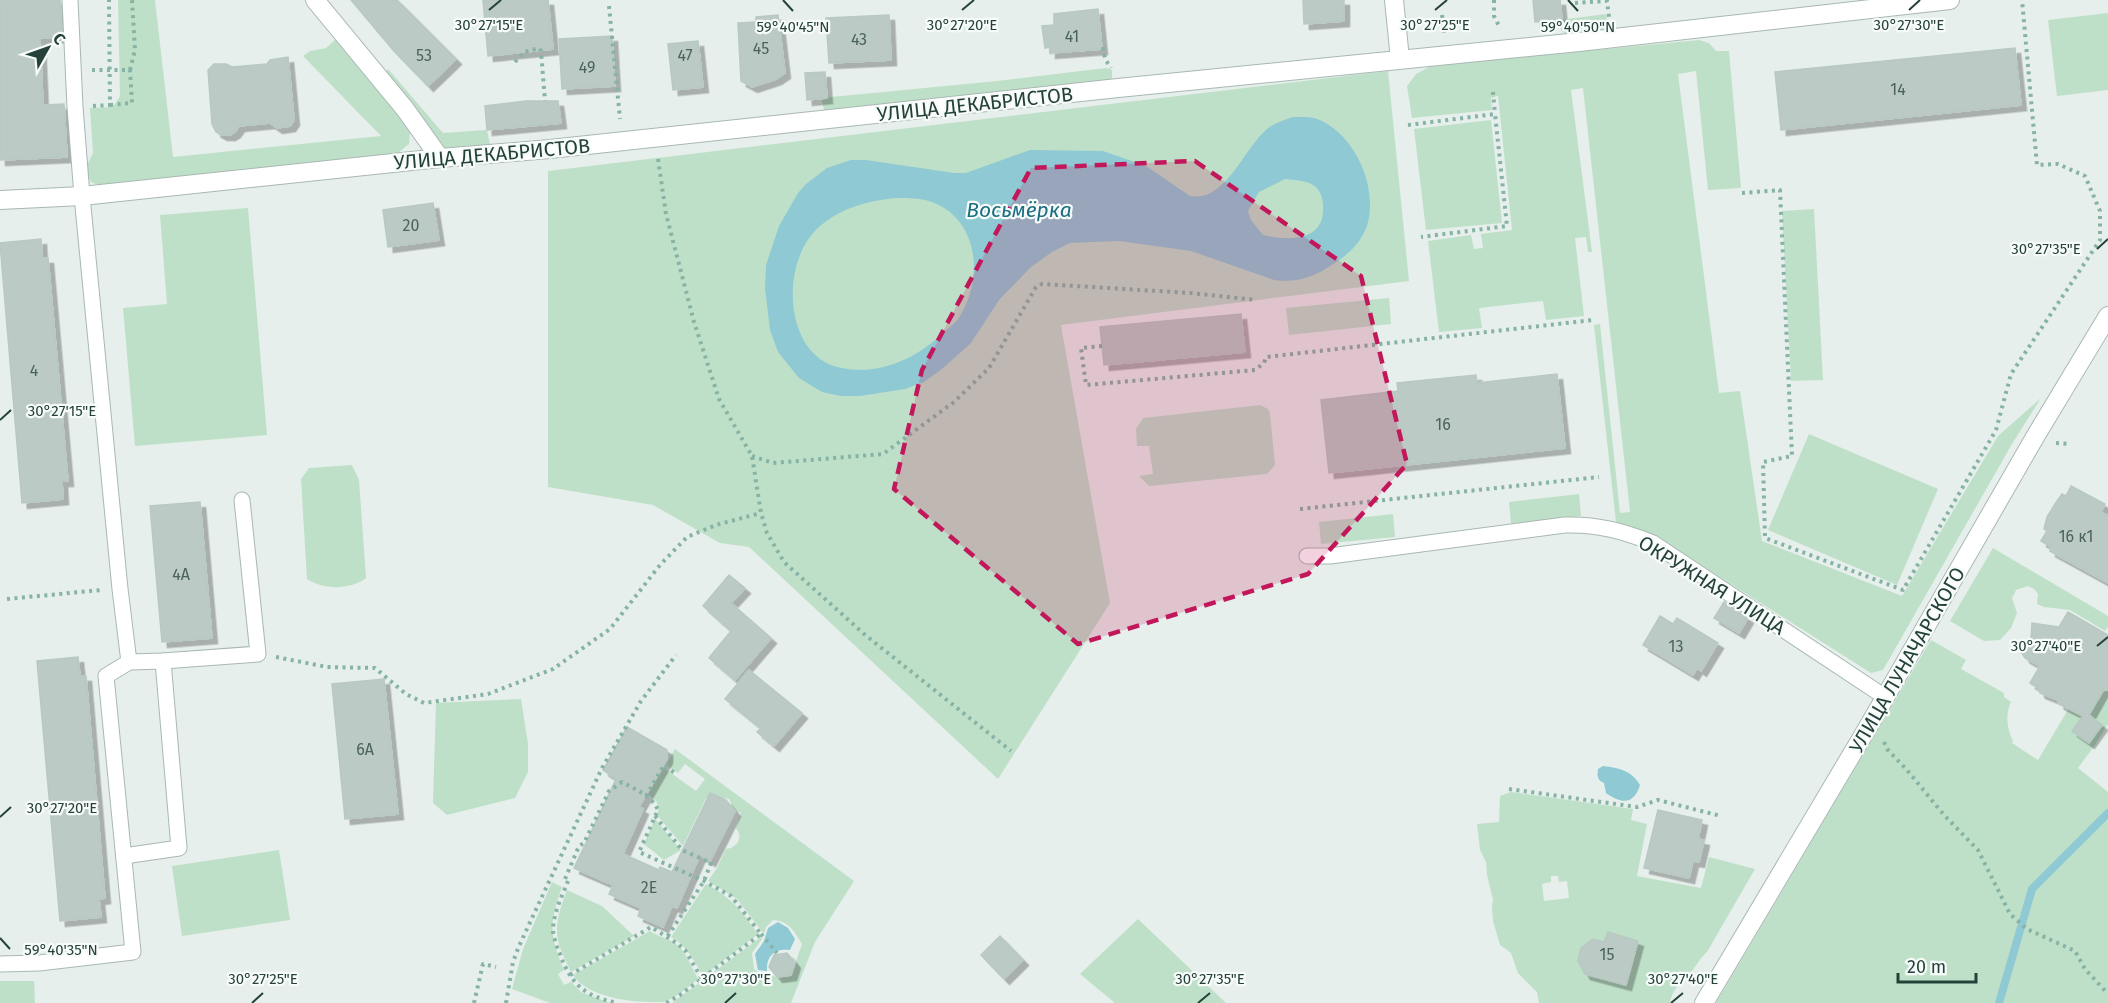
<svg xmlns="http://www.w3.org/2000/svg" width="2108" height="1003" viewBox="0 0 2108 1003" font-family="'Fira Sans',sans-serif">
	<defs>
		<filter id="shadow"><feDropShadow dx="5.5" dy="5.5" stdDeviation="0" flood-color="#0004"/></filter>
	</defs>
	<rect width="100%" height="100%" fill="#e6efeb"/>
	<g fill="#bfe0c8" fill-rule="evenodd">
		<polygon points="118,0 155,0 173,157 381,136 303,56 310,51 326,48 337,38 406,122 410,131 409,144 398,153 284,167 98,185 91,182 88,177 87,165 93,153 90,108 113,107 120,96"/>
		<polygon points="2108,13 2108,90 2057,96 2048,20"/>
		<polygon points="1606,14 1608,30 1566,35 1561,30 1560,20"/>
		<polygon points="1699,40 1709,43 1716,51 1729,51 1741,188 1708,190 1696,71 1678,74 1719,393 1740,391 1762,541 1902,596 1998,436 2041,398 2012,444 1883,670 1871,673 1657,537 1616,522 1594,325 1600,324 1620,513 1630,512 1583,88 1571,90 1592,252 1588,252 1586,237 1575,238 1584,316 1546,320 1543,301 1479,308 1482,328 1439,332 1428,241 1471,235 1474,249 1483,248 1481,234 1512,230 1498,96 1491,98 1492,110 1412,118 1407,86 1416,74 1431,66"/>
		<polygon points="1106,68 1112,70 1112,80 841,110 824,110 821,98 997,81"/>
		<polygon points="388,69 443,133 487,130 490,145 448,149 442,148 385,74"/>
		<polygon points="1388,71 1409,281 1061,325 1110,603 998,779 749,547 720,543 653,505 548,487 548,171"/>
		<polygon points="1491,120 1502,223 1426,230 1414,129"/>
		<polygon points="248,208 267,435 135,446 123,308 167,304 160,215"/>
		<polygon points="1814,209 1823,380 1791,381 1782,211"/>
		<polygon points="1389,298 1391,324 1289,335 1286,308"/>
		<polygon points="1260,405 1268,409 1270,413 1275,465 1267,474 1149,486 1139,476 1153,474 1149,446 1137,446 1136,429 1143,418"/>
		<polygon points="1809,434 1938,489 1897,585 1768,530"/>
		<path d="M352 465 359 480 366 578C351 590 323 590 307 579L301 479 309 468Z"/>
		<polygon points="1579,494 1581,516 1511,524 1509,502"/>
		<polygon points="1393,514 1395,537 1321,544 1319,522"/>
		<polygon points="1993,548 2108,616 2108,627 2105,631 2070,610 2044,607 2037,604 2038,594 2034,589 2028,586 2016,590 2012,598 2017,613 2011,628 2000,640 1984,641 1950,621"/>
		<path d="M1931 640 1966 660 1961 669 2004 693V697L2011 702C2005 714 2007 730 2013 741L2012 743 2038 760 2072 703 2084 695 2098 702 2104 692 2108 691V724L2095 745 2078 768 2108 792V1003H1716Z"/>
		<polygon points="521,699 528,744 528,772 515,798 447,815 433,803 436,703"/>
		<path d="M675 749 854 881 815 942 791 1003H672L761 937 762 939 752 953 754 969 763 975 768 973 778 978 791 976 802 944C794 931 789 921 773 920L766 927 764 934 737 899 708 881 717 868 726 849 731 848C740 843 742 836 736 828L741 813 734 810 729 799 724 798 718 801 706 798 683 846 657 815C661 805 656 800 648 794L664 768 696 791 705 779 685 764 678 773 666 765Z"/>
		<path d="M1511 792 1633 809 1631 820 1647 824 1637 876 1701 888 1709 857 1755 869 1707 952C1700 958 1697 965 1692 971 1682 982 1673 987 1670 1003H1539L1537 992 1518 973 1511 953 1500 945 1493 921 1492 906 1493 900 1487 875 1486 862 1480 850 1477 824 1499 822 1500 796ZM1551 876H1558L1559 882 1567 881 1569 898 1544 901 1542 884 1551 882ZM1608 932 1638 941 1626 985 1585 974 1586 967 1581 966 1578 961 1581 948 1586 944 1604 942Z"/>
		<polygon points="655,819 681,850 664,860 644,844"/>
		<polygon points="279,850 290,920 182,936 172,866"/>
		<path d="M552 882 562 887C549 924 549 934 564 970L558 974 564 985 571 982 581 992 610 1003H550L512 989 523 949Z"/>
		<path d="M706 884C732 898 741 910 758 934L703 976C694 961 687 945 671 937Z"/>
		<path d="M567 890 602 906 634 936 571 972C553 936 553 928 567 890Z"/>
		<polygon points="1138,919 1226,1003 1115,1003 1080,974"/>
		<path d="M650 931C657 936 666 938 675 943 686 951 692 968 698 979 688 987 676 998 663 1002 636 1003 589 999 573 975Z"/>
		<polygon points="0,981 34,981 35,1003 0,1003"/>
	</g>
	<g fill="#8ec9d4" fill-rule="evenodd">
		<path d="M1293 117C1301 117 1312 116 1320 120 1355 136 1377 185 1368 222 1363 242 1347 256 1330 266 1312 278 1295 283 1274 280L1191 251 1119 241 1070 243 1052 252 1031 267 999 300 971 343 942 369 924 382 905 389 860 396H841L822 392 799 378 778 352 770 330 765 288 766 265 779 226 798 193 806 184 827 168 851 160H866L954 173H966L1030 150 1103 151 1146 166 1190 196C1225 203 1244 148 1267 129 1274 123 1284 120 1293 117ZM1285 179C1293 180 1305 180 1313 185 1320 189 1323 198 1323 205 1326 242 1289 241 1263 235L1251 220 1248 211 1259 192ZM896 198C909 198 921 198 932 202 980 220 984 281 958 319 955 323 950 327 945 331 919 357 881 376 842 368 785 358 780 269 814 232 836 209 866 201 896 198Z"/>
		<path d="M1603 766C1619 768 1631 770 1640 785 1634 805 1621 804 1606 793L1604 783C1597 780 1597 776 1598 769Z"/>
		<path d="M778 922 788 928 795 939 790 950C775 948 766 955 767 971L758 970 755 954 764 941 768 928Z"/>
	</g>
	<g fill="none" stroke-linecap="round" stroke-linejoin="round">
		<polyline stroke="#8ec9d4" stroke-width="8" points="1999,1003 2032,889 2108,813"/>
	</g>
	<g fill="#bbcac4" stroke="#b8c9c2" stroke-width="1.5" filter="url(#shadow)">
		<polygon points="0,0 60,0 62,37 40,38 43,105 64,104 67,157 0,160"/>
		<polygon points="351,0 397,0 456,59 428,86 394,51"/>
		<polygon points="483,0 548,0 553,49 488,56"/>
		<polygon points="1303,0 1344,0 1344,21 1304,24"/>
		<polygon points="1533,0 1560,0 1562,20 1535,22"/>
		<polygon points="1098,9 1102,49 1050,53 1050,47 1045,48 1042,26 1054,25 1054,14"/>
		<polygon points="778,15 785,73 776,79 752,87 741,81 738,23 756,22 756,17"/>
		<polygon points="889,15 891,60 829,63 826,18"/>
		<polygon points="612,36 615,86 562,89 559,39"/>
		<polygon points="698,41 703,87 673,90 668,44"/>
		<polygon points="2015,48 2021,105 1781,130 1775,72"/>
		<polygon points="288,57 294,120 290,126 277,128 270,123 239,126 235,132 230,135 222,135 216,132 212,124 208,70 214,64 226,64 232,67 267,64 270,60"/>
		<polygon points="825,72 827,98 807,100 805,73"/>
		<polygon points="526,101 558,101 561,123 487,130 485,106"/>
		<polygon points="433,203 439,240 388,247 383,210"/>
		<polygon points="41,239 42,258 48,258 68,481 62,481 63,499 22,503 0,243"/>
		<polygon points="1241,314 1245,352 1104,365 1100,327"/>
		<polygon points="1557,374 1565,448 1329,473 1321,400 1398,391 1397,383 1476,375 1477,383"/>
		<polygon points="2071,486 2105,504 2101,512 2108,516 2108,583 2050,551 2051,547 2041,541 2047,531 2044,529 2047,517 2055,504 2062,494 2066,496"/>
		<polygon points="200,502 212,638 162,642 150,506"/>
		<polygon points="729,575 745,588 731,603 771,638 735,680 709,658 731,631 703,606"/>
		<polygon points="1724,602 1748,618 1739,633 1714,618"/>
		<polygon points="2068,612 2108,635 2108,690 2103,690 2089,715 2102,725 2089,743 2072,731 2083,716 2059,704 2058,700 2040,693 2038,688 2030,683 2040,666 2025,658 2017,646 2031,639 2032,623 2059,627"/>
		<polygon points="1660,616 1673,624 1677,618 1718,643 1701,671 1697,668 1693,675 1643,645"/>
		<polygon points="78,657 80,676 86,676 105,898 99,899 101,917 60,921 37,661"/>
		<polygon points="749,670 802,713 774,746 757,732 761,728 725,699"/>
		<polygon points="384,679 398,814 345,819 332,684"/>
		<polygon points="627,727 667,750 667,758 639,807 643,809 623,854 659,870 660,867 672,872 710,793 726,800 735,811 710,861 700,855 677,908 672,906 663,927 638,916 641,908 609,894 613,885 574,868 616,779 603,770"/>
		<polygon points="1658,810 1702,820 1698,839 1704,840 1699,862 1693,861 1689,878 1644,868"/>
		<polygon points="1608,932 1638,941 1626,985 1585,974 1578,961 1581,948 1593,939 1604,942"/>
		<polygon points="1000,936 1023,960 1004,979 981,955"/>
		<polygon points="787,953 795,963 791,975 777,977 769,967 774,955"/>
	</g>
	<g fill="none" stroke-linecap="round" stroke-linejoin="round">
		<defs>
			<g id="service">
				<path d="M1307 556H1330L1565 525C1597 524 1623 531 1653 543L1885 697"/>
				<polyline points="129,662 163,661 258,654 242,500"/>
				<polyline points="124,856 179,848 163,661"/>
				<polyline points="0,964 39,963 133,952 106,676 129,662 120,589 82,196 75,107 70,0"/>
			</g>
			<g id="minor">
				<polyline points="315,0 405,109 440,158"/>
				<polyline points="1394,0 1400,59"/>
				<polyline points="0,200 82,196 440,158 550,149 1118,88 1579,42 1950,0"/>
				<polyline points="1704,1003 1868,727 2035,437 2108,316"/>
			</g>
		</defs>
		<use href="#service" stroke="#a8b8b2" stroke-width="17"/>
		<use href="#minor" stroke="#a8b8b2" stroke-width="20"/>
		<g stroke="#86b3a5" stroke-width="4" stroke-dasharray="3 4.5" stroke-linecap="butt">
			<polyline points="1494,0 1494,16 1500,28"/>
			<polyline points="1575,3 1607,1 1609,17"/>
			<polyline points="609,6 620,119"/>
			<polyline points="1442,15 1444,33"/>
			<polyline points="1103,47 1105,59 1111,68"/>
			<polyline points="515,62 524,52 539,48 541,51 545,101"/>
			<polyline points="92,70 130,70 132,103 110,105"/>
			<polyline points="130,70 135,50 132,0"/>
			<polyline points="1493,92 1495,114"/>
			<polyline points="93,106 110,105 109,0"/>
			<polyline points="1408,125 1495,114 1507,226 1421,237"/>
			<polyline points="658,159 666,214 694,322 719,399 752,456 761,513 767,533 784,562 864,634 1011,751"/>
			<polyline points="1742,193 1780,190 1792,456 1763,462 1765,538 1903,590 1996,430 2011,374 2100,240 2100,211 2085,176 2058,164 2037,165 2022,0"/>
			<polyline points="1102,346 1081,348 1086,385 1255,370 1264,363 1266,357 1593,320"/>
			<polyline points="2056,443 2070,444"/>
			<polyline points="752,456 773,463 883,454 954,402 989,368 1036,287 1042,284 1191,293 1256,300"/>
			<polyline points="1300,509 1599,477"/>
			<polyline points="7,599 101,590"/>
			<polyline points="276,657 327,667 375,668 406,694 424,703 488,694 553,669 610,629 660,565 687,537 716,525 761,513"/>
			<polyline points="1884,742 1887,749 1907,770 1944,815 1978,850 2010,914 2027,929 2075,951 2085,969 2108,994"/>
			<polyline points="1509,789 1637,807 1658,800 1721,816"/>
			<polyline points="646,796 664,765 676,774"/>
			<polyline points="655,816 682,850 711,863 704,881 667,937"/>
			<path d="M565 879 579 846 584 843 609 791 622 782C636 790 651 795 658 810L639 852 704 881 731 896 761 934 680 995 666 1003"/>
			<path d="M568 881C562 896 553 914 553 931 554 939 557 947 560 954 571 985 585 996 617 1003"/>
			<polyline points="761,934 777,953"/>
			<polyline points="570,975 651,927 678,944 685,950 702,979"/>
			<polyline points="474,1003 483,964 496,967"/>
			<polyline points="506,1003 513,962 519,946 602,768 641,701 676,655"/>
		</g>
		<use href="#service" stroke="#fff" stroke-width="15"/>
		<use href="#minor" stroke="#fff" stroke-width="18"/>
	</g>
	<path fill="#c2185b" fill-opacity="0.2" stroke="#c2185b" stroke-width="4.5" stroke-dasharray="12 8" stroke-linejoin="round" d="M1195 161 1361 276 1407 464 1308 574 1078 644 894 489 922 370 1031 168Z"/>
	<path fill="none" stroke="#24423a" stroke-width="2" d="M783 0 793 11M1568 0 1578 11M489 10 501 0M962 10 974 0M1435 10 1447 0M1909 10 1920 0M2097 249 2108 239M0 420 11 410M2097 646 2108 637M0 817 11 807M0 938 10 949M252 1003 263 993M725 1003 736 993M1198 1003 1210 993M1671 1003 1683 993"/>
	<g text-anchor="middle" stroke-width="4.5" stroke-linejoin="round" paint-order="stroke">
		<g font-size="16" fill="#4a645c">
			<text x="1072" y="42">41</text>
			<text x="859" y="45">43</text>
			<text x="761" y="54">45</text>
			<text x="424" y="61">53</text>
			<text x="685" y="61">47</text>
			<text x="587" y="73">49</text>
			<text x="1898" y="95">14</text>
			<text x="411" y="231">20</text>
			<text x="34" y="376">4</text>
			<text x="1443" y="430">16</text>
			<text x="2076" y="542">16 к1</text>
			<text x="181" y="580">4А</text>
			<text x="1676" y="652">13</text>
			<text x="365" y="755">6А</text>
			<text x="649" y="893">2Е</text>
			<text x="1607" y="960">15</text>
		</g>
		<g font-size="20" fill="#24423a" stroke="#f7fbf9">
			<text transform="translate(975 104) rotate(-6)" y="7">УЛИЦА ДЕКАБРИСТОВ</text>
			<text transform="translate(492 154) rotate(-5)" y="7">УЛИЦА ДЕКАБРИСТОВ</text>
			<text transform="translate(1712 585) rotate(32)" y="7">ОКРУЖНАЯ УЛИЦА</text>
			<text transform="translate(1907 660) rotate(-60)" y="7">УЛИЦА ЛУНАЧАРСКОГО</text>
		</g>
		<g font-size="21" font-style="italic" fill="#1c6f80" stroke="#f7fbf9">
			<text x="1019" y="217">Восьмёрка</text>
		</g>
	</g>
	<g font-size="15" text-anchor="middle" fill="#24423a" stroke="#f7fbf9" stroke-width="4.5" stroke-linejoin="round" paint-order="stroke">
		<text x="489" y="30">30°27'15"E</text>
		<text x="962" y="30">30°27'20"E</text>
		<text x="1435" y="30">30°27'25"E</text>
		<text x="1909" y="30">30°27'30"E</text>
		<text x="793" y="32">59°40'45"N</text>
		<text x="1578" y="32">59°40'50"N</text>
		<text x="2046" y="254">30°27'35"E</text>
		<text x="62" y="416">30°27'15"E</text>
		<text x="2046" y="651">30°27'40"E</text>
		<text x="62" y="813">30°27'20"E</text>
		<text x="61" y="955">59°40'35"N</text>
		<text x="263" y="984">30°27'25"E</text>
		<text x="736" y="984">30°27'30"E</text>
		<text x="1210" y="984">30°27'35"E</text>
		<text x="1683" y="984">30°27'40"E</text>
	</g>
	<g transform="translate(48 48) rotate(50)" stroke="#f7fbf9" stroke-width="4.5" paint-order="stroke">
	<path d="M0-4.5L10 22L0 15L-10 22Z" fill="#24423a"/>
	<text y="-9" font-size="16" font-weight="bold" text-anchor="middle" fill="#24423a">С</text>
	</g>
	<path d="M1898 973v9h78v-9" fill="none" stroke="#24423a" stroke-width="3"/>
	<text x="1907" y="973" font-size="18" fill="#24423a" stroke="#f7fbf9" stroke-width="4.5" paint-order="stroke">20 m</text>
</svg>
